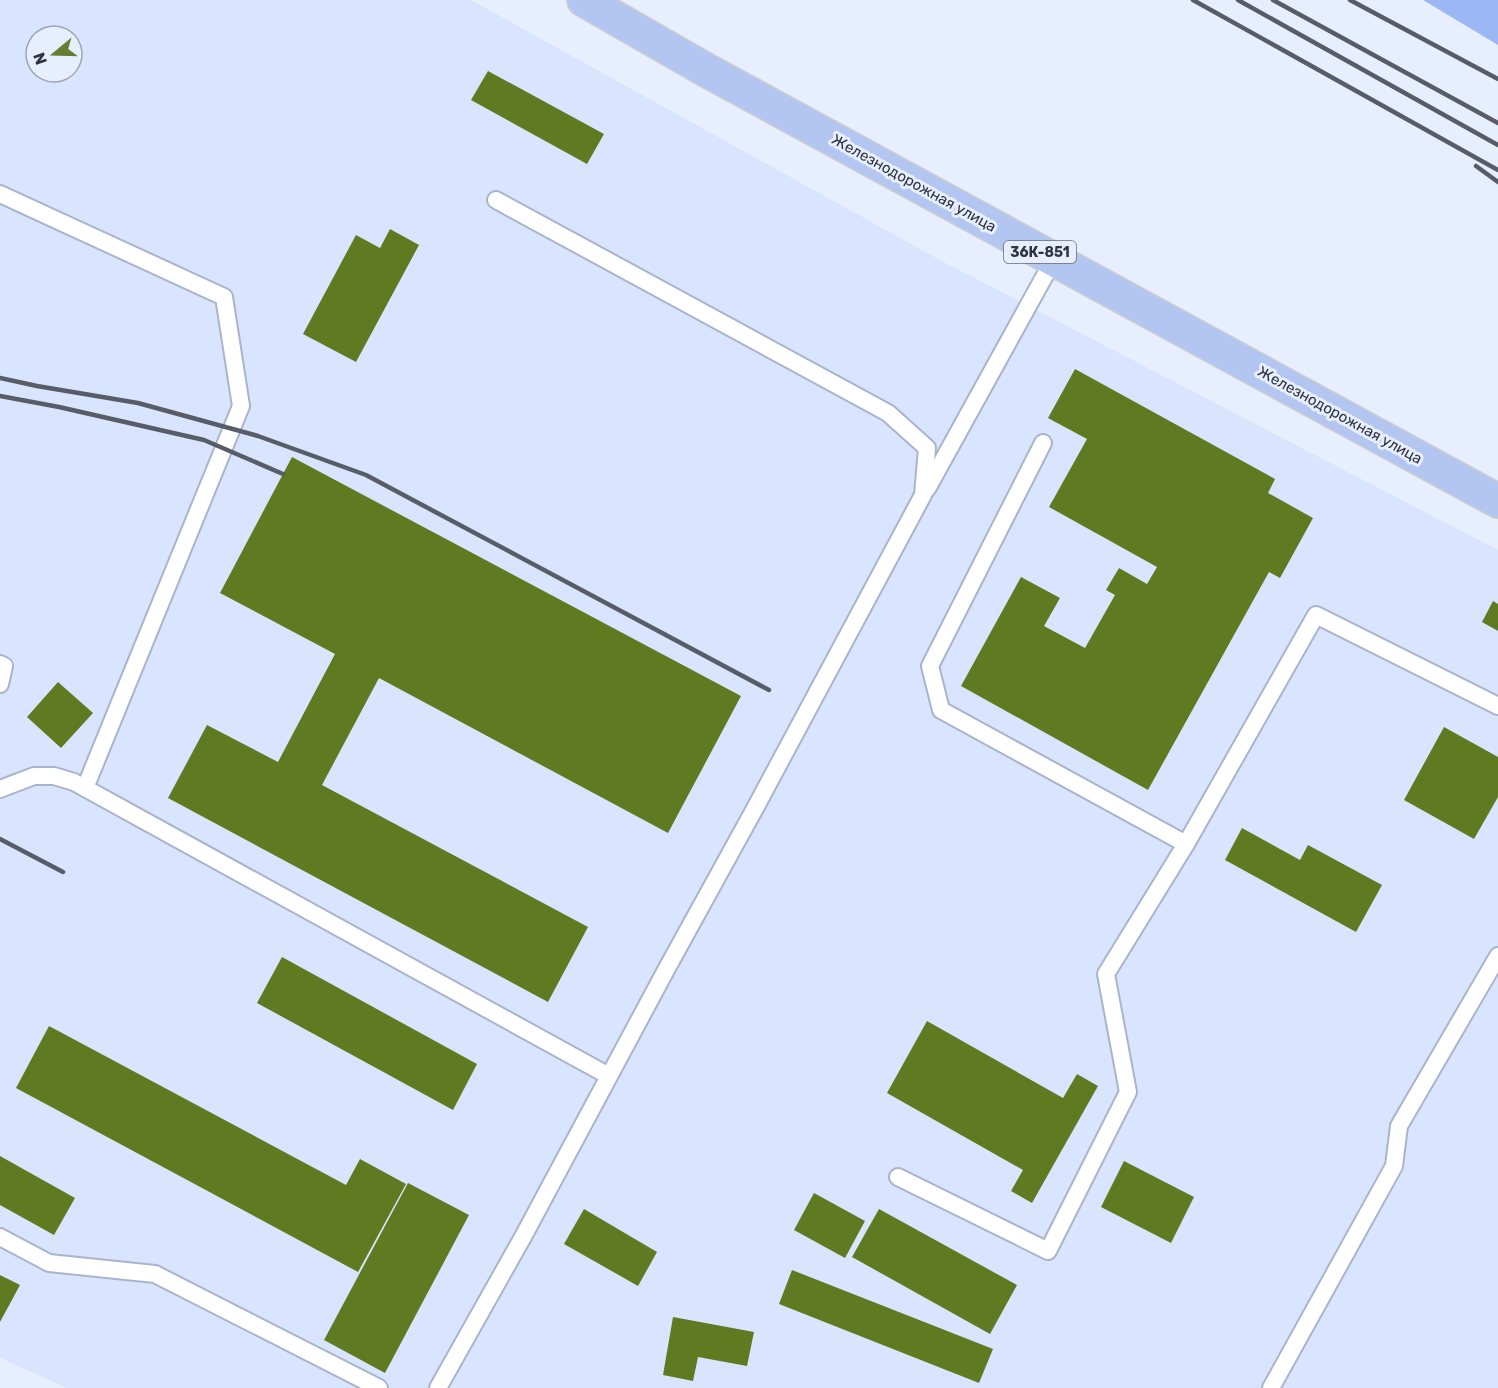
<svg xmlns="http://www.w3.org/2000/svg" width="1498" height="1388" viewBox="0 0 1498 1388" font-family="Rubik,sans-serif">
	<rect width="100%" height="100%" fill="#e7effe"/>
	<path fill="#d9e5ff" fill-rule="evenodd" d="M0 0H471L940 260 1498 550V1388H67L0 1358ZM36 36H72V72H36Z"/>
	<polygon fill="#9bb7f4" points="1423,0 1498,0 1498,45"/>
	<g fill="#607a21">
		<polygon points="488,71 604,134 587,164 471,100"/>
		<polygon points="390,229 419,245 356,362 303,334 356,235 380,248"/>
		<polygon points="1075,369 1275,479 1268,493 1313,518 1280,578 1269,572 1148,790 961,686 1021,577 1060,598 1044,626 1085,648 1115,595 1106,590 1119,568 1147,584 1157,567 1049,507 1087,439 1048,418"/>
		<polygon points="292,457 741,696 668,833 379,678 322,785 588,927 548,1002 168,798 207,725 278,762 335,654 220,593"/>
		<polygon points="1493,601 1498,604 1498,631 1482,622"/>
		<polygon points="58,682 93,713 61,748 27,717"/>
		<polygon points="1444,727 1498,757 1498,797 1474,839 1404,800"/>
		<polygon points="1242,828 1300,860 1308,845 1382,885 1356,932 1225,860"/>
		<polygon points="282,957 477,1064 453,1110 257,1003"/>
		<polygon points="927,1021 1063,1098 1077,1074 1098,1086 1032,1203 1011,1191 1023,1170 887,1093"/>
		<polygon points="49,1026 346,1185 360,1159 406,1184 358,1272 16,1088"/>
		<polygon points="0,1156 75,1198 54,1235 0,1205"/>
		<polygon points="1124,1161 1194,1197 1171,1243 1101,1207"/>
		<polygon points="408,1183 469,1215 385,1373 324,1340"/>
		<polygon points="814,1193 865,1221 845,1258 794,1230"/>
		<polygon points="584,1209 657,1252 638,1286 564,1244"/>
		<polygon points="879,1209 1017,1285 990,1334 852,1257"/>
		<polygon points="792,1270 993,1349 979,1383 779,1304"/>
		<polygon points="0,1275 20,1285 0,1322"/>
		<polygon points="673,1317 754,1332 747,1366 698,1357 693,1381 663,1375"/>
	</g>
	<g fill="none" stroke-linecap="round" stroke-linejoin="round">
		<defs>
			<g id="service">
				<polyline points="0,194 224,297 241,406 85,788"/>
				<polyline points="1043,443 930,666 941,710 1186,844"/>
				<polyline points="927,489 1054,259"/>
				<polyline points="0,664 4,666 0,684"/>
				<polyline points="0,789 34,776 54,776 74,782 609,1076"/>
				<polyline points="898,1177 1048,1251 1128,1092 1106,974 1186,844 1316,615 1498,706"/>
				<polyline points="0,1237 49,1263 155,1274 379,1388"/>
				<polyline points="438,1388 524,1235 666,970 753,812 923,495 927,448 888,413 496,200"/>
				<polyline points="1271,1388 1394,1166 1399,1126 1498,956"/>
			</g>
			<polyline id="primary" points="584,0 706,70 1498,501"/>
		</defs>
		<use href="#service" stroke="#a9b4cc" stroke-width="20"/>
		<use href="#primary" stroke="#cdced1" stroke-width="36"/>
		<use href="#service" stroke="#fff" stroke-width="16"/>
		<use href="#primary" stroke="#b3c5f1" stroke-width="33"/>
		<g stroke="#575c67" stroke-width="4.5">
			<polyline points="1193,0 1498,170"/>
			<polyline points="1238,0 1498,145"/>
			<polyline points="1273,0 1498,123"/>
			<polyline points="1350,0 1498,79"/>
			<polyline points="1476,166 1498,182"/>
			<polyline points="0,378 37,386 138,403 258,436 366,475 769,690"/>
			<polyline points="0,396 59,407 204,440 283,474"/>
			<polyline points="0,839 63,872"/>
		</g>
	</g>
	<g text-anchor="middle" stroke-width="6" stroke-linejoin="round" paint-order="stroke">
		<rect fill="#e7effe" stroke="#676c78" stroke-width="1.5" x="1004" y="241" width="72" height="22" rx="4.5"/>
		<g font-size="14" font-weight="bold" fill="#30343e">
			<text x="1040" y="257">36К-851</text>
		</g>
		<g font-size="15" fill="#30343e" stroke="#e7effe">
			<text transform="translate(914 183) rotate(29)" y="5">Железнодорожная улица</text>
			<text transform="translate(1340 415) rotate(29)" y="5">Железнодорожная улица</text>
		</g>
	</g>
	<g transform="translate(54 54) rotate(251)"><circle r="28" fill="#e7effe" stroke="#9ea4b1" stroke-width="1.5"/>
	<path d="M0-4.5L10 22L0 15L-10 22Z" fill="#667e31"/>
	<text y="-9" font-size="16" font-weight="bold" text-anchor="middle" fill="#30343e">N</text>
	</g>
</svg>
